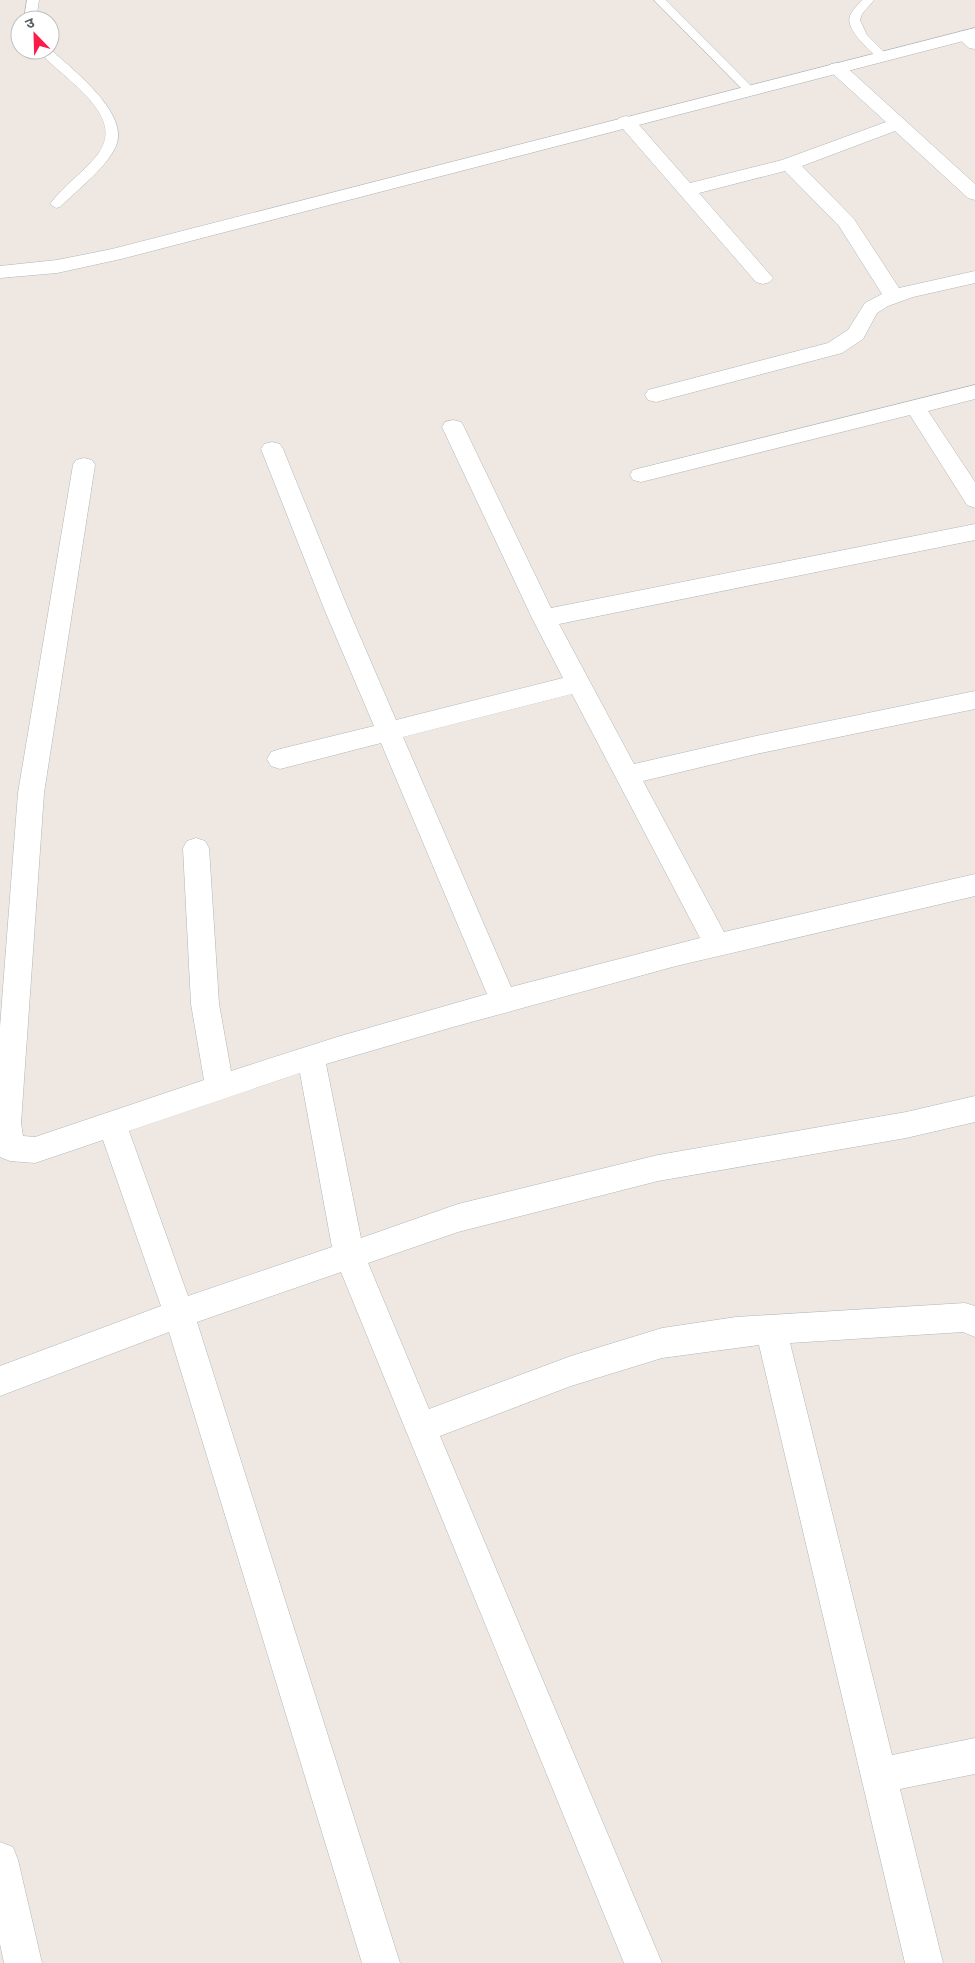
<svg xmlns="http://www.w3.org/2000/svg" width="975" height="1963" viewBox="0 0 975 1963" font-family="Commissioner,'Noto Sans Devanagari',sans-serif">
	<rect width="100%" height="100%" fill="#efe8e2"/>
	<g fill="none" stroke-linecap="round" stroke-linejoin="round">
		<defs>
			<g id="service">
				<polygon points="27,0 39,0 36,20 24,20"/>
				<polygon points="654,0 666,0 754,89 756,91 754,93 746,93"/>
				<path d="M862 0H874L862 14 860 20 867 35 888 56 886 58H878C869 50 845 29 850 16 852 10 858 5 862 0Z"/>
				<path d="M50 49C71 68 127 111 117 143 110 165 77 190 60 207L56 208 50 204C64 185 84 172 98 154 129 114 58 76 38 50Z"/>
			</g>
			<g id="minor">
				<polygon points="965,31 975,35 975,49 969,48 956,36 959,32"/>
				<polygon points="837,63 843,64 975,184 975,200 968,198 895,131 802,166 854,219 899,288 975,271 975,283 913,297 888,306 877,313 863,339 842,353 656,402 648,400 645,395 648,390 828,343 848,330 865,303 882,294 839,226 785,171 699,193 773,278 770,282 763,284 756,282 617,122 619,118 626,116 633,118 690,183 782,160 886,122 831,72 828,68 831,64"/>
				<polygon points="975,385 975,399 928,411 975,482 975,508 967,505 910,415 641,482 633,480 630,475 633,470 641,468"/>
				<path d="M453 420 461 422 464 427 551 608 975 524V540L559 624 634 764 756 736 975 691V709L756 754 643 781 724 932 975 874V896L676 966 453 1027 326 1064 361 1238 458 1204 658 1155 906 1112 975 1096V1122L906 1138 658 1181 458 1232 368 1263 429 1409 571 1356 662 1328 736 1317 965 1303 975 1306V1337L963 1332 790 1343 892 1755 975 1738V1774L900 1789 943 1963H905L759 1345 662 1358 571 1386 440 1436 662 1963H624L341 1272 197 1322 400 1963H362L169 1332 0 1396V1366L161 1306 103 1140 35 1163 10 1161 0 1157V1027L18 793 73 465 76 460 84 458 92 460 95 465 44 793 21 1123 23 1136 35 1137 204 1080 191 1004 183 848 187 841 196 838 205 841 209 848 219 1004 231 1071 337 1037 487 994 381 743 280 769 271 766 267 759 271 752 280 749 374 726 325 611 261 449 264 444 272 442 280 444 283 449 349 611 396 720 563 678 532 618 442 427 445 422ZM572 694 700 938 511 987 403 737ZM300 1073 332 1247 188 1296 129 1131Z"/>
				<polygon points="0,1842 13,1847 18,1860 42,1963 4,1963 0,1944"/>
			</g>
			<polygon id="tertiary" points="975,28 975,38 121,259 57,273 0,278 0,266 57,260 112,249"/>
		</defs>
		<use href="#service" stroke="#b0b6b9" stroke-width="1"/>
		<use href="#minor" stroke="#b0b6b9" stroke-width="1"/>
		<use href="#tertiary" stroke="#b0b6b9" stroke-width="1"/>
		<use href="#service" fill="#fff" fill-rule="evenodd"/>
		<use href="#minor" fill="#fff" fill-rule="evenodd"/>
		<use href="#tertiary" fill="#fff" fill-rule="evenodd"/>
	</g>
	<g transform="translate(35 35) rotate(337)"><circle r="24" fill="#ffffff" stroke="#bdc0c1"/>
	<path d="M0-4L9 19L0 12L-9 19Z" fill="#fb1c49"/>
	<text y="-8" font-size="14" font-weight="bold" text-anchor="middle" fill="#5a6164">उ</text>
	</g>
</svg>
